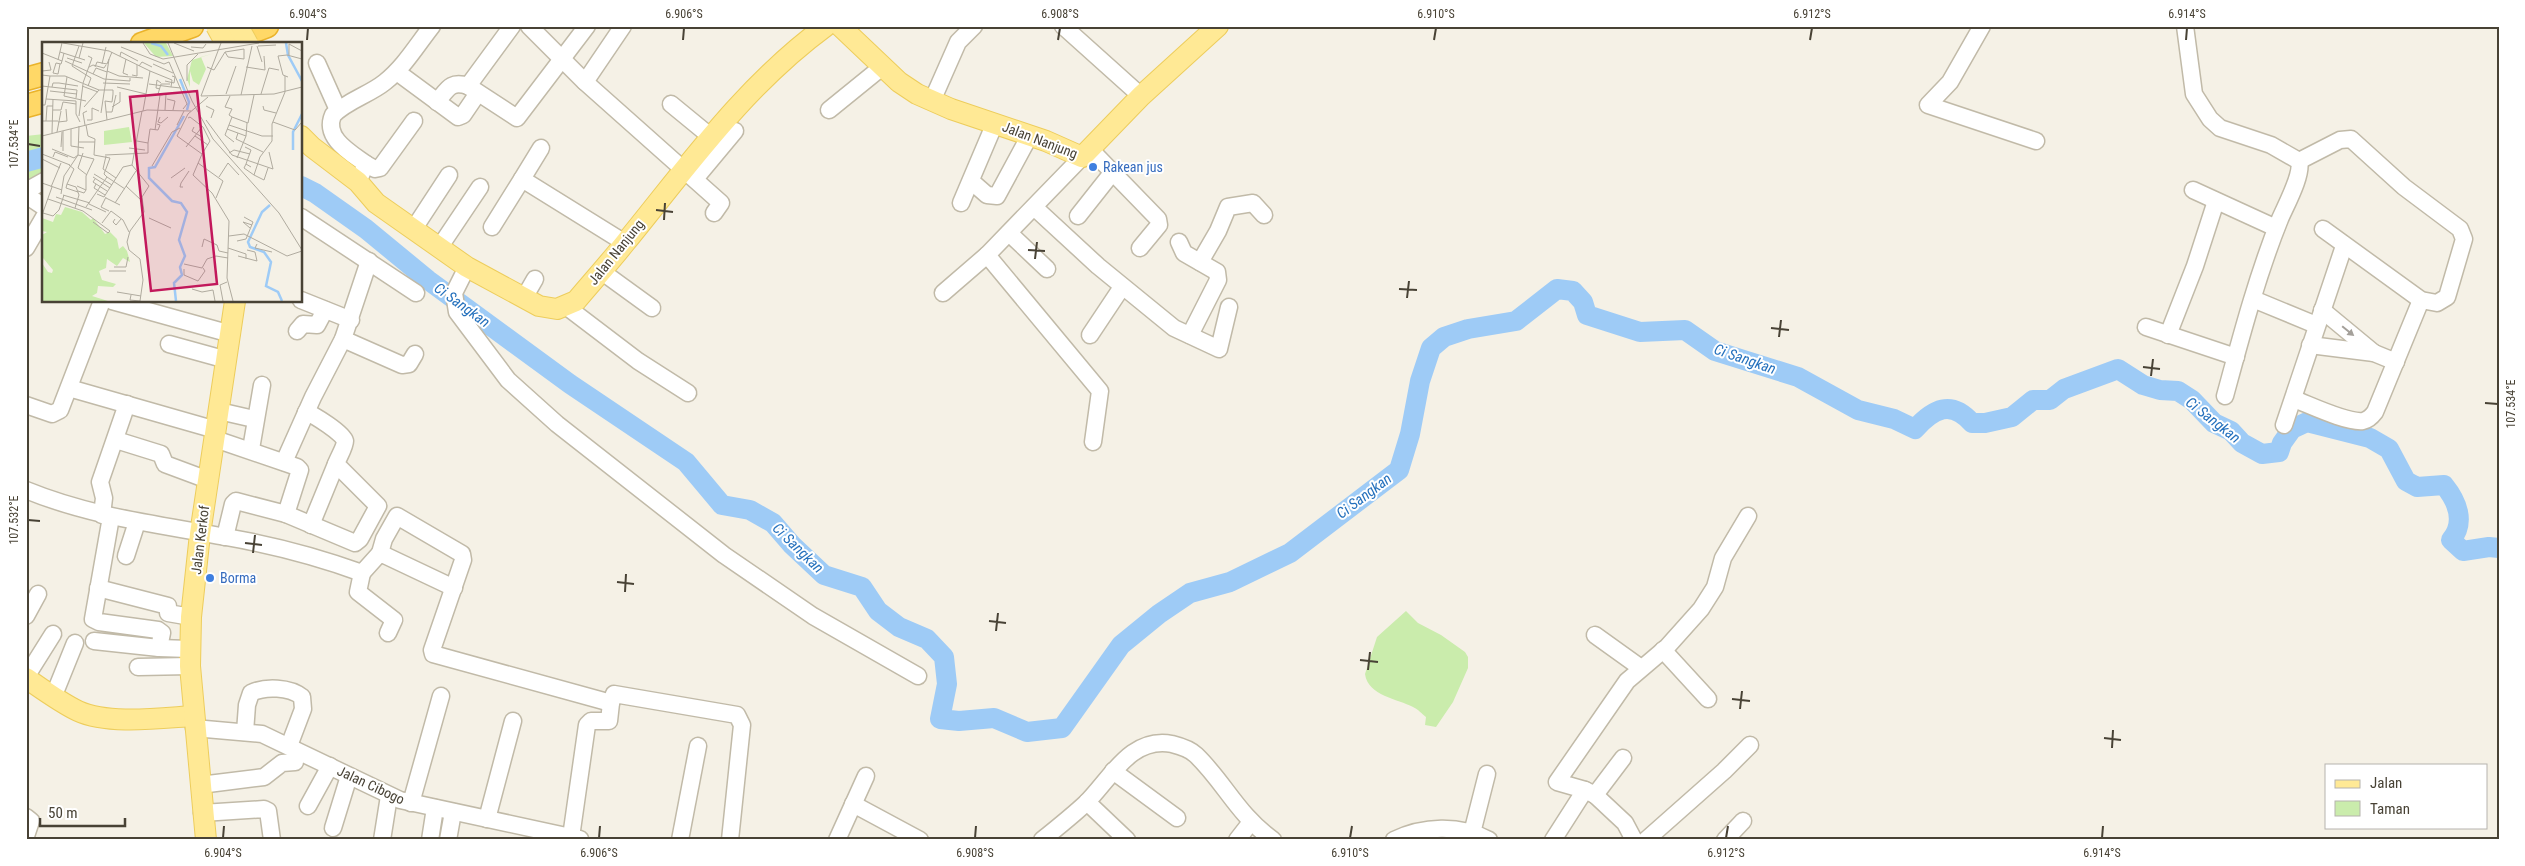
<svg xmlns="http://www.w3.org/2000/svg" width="2525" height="866" viewBox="0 0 2525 866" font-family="'Roboto Condensed',sans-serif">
	<rect width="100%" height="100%" fill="#f5f1e6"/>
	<g fill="#caecac">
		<polygon points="44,134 44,176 26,185 26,136"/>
		<path d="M1406 611 1418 623 1441 635 1465 652 1468 657V668L1453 702 1436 727 1425 725 1426 717C1422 714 1418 709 1413 707 1398 699 1368 696 1365 674L1377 637Z"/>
	</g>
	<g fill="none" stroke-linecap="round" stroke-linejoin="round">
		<g stroke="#9ecbf6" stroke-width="20">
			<polyline points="26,162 44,157"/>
			<path d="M301 186 315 193 366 229 428 280 570 384 686 462 722 505 750 510 773 523 792 545 824 575 862 587 878 611 899 627 927 639 944 657 947 684 940 719 959 721 994 718 1027 732 1062 728 1121 645 1159 614 1190 593 1230 582 1290 553 1399 470 1410 434 1420 381 1431 348 1444 337 1468 329 1516 321 1557 289 1573 291 1583 302 1587 315 1640 332 1685 330 1715 351 1798 377 1858 410 1894 419 1915 429C1933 409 1951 399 1972 423H1985L2012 417 2033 400H2050L2064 389 2118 369 2143 385 2160 390 2178 391 2192 400 2214 423 2231 431 2242 443 2262 454 2279 452 2282 443 2292 429 2307 422 2370 438 2389 449 2406 481 2417 487 2444 485C2457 501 2466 522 2451 540L2463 551 2489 547 2499 548"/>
		</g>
		<defs>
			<g id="minor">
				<polyline points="529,26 585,82 721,203 714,213"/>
				<polyline points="1063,26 1141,96"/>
				<polyline points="1982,26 1950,82 1928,105 2036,141"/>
				<path d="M2185 26 2194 94 2210 119 2220 128 2271 145 2299 161C2303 174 2286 205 2280 219 2257 276 2241 337 2225 396"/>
				<polyline points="317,63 338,110"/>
				<polyline points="397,72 458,117 463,115 478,93"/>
				<polyline points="585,82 623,26"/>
				<polyline points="468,86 512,26"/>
				<polyline points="932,101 958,42 974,26"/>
				<path d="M437 102C447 90 450 80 468 86L517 118 587 26"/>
				<polyline points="671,104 710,136"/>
				<polyline points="829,110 882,67"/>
				<polyline points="1090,149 1158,219 1159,225 1140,248"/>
				<polyline points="2299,161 2340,140 2351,139 2404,187 2460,229 2464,239 2447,297 2437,303 2421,300 2323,229"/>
				<polyline points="366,164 375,169 380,168 414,121"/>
				<polyline points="522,179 541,148"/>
				<polyline points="695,179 735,131"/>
				<polyline points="971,181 987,195 997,196 1030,135"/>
				<path d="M358 182 366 164C351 153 323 138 333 115 348 100 369 95 385 82 404 67 417 45 432 26"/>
				<polyline points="2193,190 2276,228"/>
				<polyline points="26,191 44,181"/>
				<polyline points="26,195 44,207"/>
				<polyline points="961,203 995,123"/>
				<polyline points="1034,207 1098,266 1174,328 1219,349 1229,307"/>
				<polyline points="1078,216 1112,173"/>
				<polyline points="301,217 416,293"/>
				<polyline points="492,227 522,179 625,243"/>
				<polyline points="413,230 449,175"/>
				<polyline points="1009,233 1047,269"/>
				<polyline points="1179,242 1184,253 1217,272 1218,280 1190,335"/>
				<polyline points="26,248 44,217"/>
				<polyline points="439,248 480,187"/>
				<polyline points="987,255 1100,391 1093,442"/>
				<polyline points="1200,262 1218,231 1228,207 1253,203 1264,215"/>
				<polyline points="467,267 454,293 457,312 508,380 557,424 724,555 813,616 918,676"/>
				<polyline points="601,271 652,308"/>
				<polyline points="943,293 987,255 1082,157"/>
				<polyline points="524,298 535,279"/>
				<polyline points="2253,299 2316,325"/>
				<polyline points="301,300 351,320"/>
				<polyline points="112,301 231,334"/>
				<polyline points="567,307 638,361 688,393"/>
				<polyline points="2322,310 2374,353"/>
				<polyline points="2146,327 2236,357"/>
				<polyline points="297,331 303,324 317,325 325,310"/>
				<polyline points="1090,335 1122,287"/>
				<polyline points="2168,335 2195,266 2216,201"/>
				<polyline points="343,339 402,365 409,364 415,354"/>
				<polyline points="169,344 227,360"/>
				<polyline points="2310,345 2374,353 2396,362"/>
				<polyline points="69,388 216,430"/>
				<path d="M2294 399C2310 405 2347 423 2363 421 2368 420 2372 416 2375 412L2421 300"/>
				<polyline points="26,405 52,414 60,410 102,301"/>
				<polyline points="219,411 254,419"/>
				<polyline points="2284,425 2344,246"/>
				<polyline points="215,439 297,467 300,470 286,514 236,501 233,504 225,537"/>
				<polyline points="116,440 161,454 165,464 208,480"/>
				<polyline points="251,449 262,385"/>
				<polyline points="284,462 313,397 343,339 369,261"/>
				<path d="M26 490C92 517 157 524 226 537 272 545 318 557 362 573L380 553 454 588"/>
				<path d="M286 514 355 543 360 539 378 506 336 464C338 458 345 447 345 441 343 433 314 415 306 412"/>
				<polyline points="102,515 104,498 100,482 127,404"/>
				<polyline points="311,525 336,464"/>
				<polyline points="380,553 384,539 397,516 462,554 463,560 432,650 433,654 611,703"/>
				<polyline points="126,556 137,522"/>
				<polyline points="362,573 358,592 394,620 388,633"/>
				<polyline points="98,588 168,606 168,613 191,617"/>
				<polyline points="26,616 38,594"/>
				<polyline points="1595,635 1641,668"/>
				<polyline points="94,641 159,648 162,633 158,630 99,622 93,619 111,517"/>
				<polyline points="159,648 189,649"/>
				<polyline points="1663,650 1708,699"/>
				<polyline points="138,667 190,666"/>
				<polyline points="26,677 53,634"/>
				<polyline points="54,695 75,643"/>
				<polyline points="194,728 262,734 400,800 580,839"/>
				<path d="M245 732 247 705 251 693C265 686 290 687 302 697L303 709 289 746"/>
				<polyline points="1113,771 1177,818"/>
				<polyline points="200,785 264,777 282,763 295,762"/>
				<polyline points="1585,790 1557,782 1627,681 1667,647 1701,609 1715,587 1723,558 1748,516"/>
				<polyline points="1595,795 1625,823 1634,840"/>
				<polyline points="1087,802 1127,840"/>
				<polyline points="411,803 441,696"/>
				<polyline points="853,804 920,840"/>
				<polyline points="308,806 330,766"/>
				<polyline points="202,813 264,809 268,811 272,840"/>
				<polyline points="26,817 31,821 26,836"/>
				<polyline points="487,819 513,721"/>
				<polyline points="333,828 349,776"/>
				<polyline points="1472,833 1487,774"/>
				<polyline points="571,837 587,725 591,721 609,721 611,703 614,694 737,715 742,725 730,840"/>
				<polyline points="382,840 389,796"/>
				<polyline points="430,840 435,808"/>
				<polyline points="448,840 453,812"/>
				<polyline points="680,840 698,746"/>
				<polyline points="837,840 866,776"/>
				<path d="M1042 840C1057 828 1072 816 1086 803 1111 778 1131 736 1172 744 1180 746 1190 749 1196 755 1225 783 1237 814 1273 840"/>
				<polyline points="1237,840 1251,822"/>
				<path d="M1394 840C1423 826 1459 824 1489 840"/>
				<polyline points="1553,840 1585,790 1595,795 1623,758"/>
				<polyline points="1646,840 1724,771 1750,745"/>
				<polyline points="1725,840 1743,821"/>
			</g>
			<g id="major">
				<polyline points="840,26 899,82 917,94 951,109 1046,141 1082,157 1141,96 1218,26"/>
				<path d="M301 136 312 147 358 182 376 203 467 267 539 306 557 309 576 301C592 282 609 263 625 243 688 166 744 86 826 26"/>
				<path d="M26 678C42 689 61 703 78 711 108 725 161 718 193 716"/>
				<polyline points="206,840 190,666 191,617 200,534 235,301"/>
			</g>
			<g id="highway">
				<polyline points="225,42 267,26"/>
				<polyline points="142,44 192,26"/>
				<polyline points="26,79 44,74"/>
				<polyline points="26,106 44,101"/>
			</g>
		</defs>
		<use href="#minor" stroke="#c1baa8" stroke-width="19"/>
		<use href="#major" stroke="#edcd5c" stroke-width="22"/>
		<use href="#highway" stroke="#eab32b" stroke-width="25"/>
		<use href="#minor" stroke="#fff" stroke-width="16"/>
		<use href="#major" stroke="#ffe995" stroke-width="20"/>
		<use href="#highway" stroke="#ffd867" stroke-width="22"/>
		<defs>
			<g id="major-bridge">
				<polyline points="216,26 226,44"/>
				<polyline points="238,26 248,44"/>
			</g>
		</defs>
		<use href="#major-bridge" stroke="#edcd5c" stroke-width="22" stroke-linecap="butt"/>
		<use href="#major-bridge" stroke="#ffe995" stroke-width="20"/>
	</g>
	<defs><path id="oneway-solid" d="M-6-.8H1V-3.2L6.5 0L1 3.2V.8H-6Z" transform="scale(1.25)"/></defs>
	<use fill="#a4a09a" href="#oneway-solid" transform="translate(2348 331) rotate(39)"/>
	<path fill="none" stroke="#484235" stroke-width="2" d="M307 40 308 28M683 40 684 28M1058 40 1060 28M1434 40 1436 28M1810 40 1812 28M2186 40 2187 28M28 144 40 146M656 210 673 212M664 220 665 203M1028 250 1045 251M1035 259 1037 242M1399 289 1417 290M1407 298 1409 281M1771 328 1789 330M1779 337 1781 320M2143 367 2160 369M2151 376 2153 359M2485 403 2498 404M28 520 40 521M245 543 262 545M253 553 255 535M617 582 634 584M625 592 626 574M989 621 1006 623M996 631 998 613M1360 660 1378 662M1368 670 1370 652M1732 699 1750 701M1740 709 1742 691M2104 738 2121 740M2112 748 2113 730M223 838 224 826M599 838 600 826M975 838 976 826M1350 838 1352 826M1726 838 1728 826M2102 838 2103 826"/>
	<g fill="#3f7fe0" stroke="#fff" stroke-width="2">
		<circle cx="1093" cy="167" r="5"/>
		<circle cx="210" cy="578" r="5"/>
	</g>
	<g text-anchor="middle" stroke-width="4" stroke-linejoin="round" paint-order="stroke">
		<g font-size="14" fill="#484235" stroke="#fff">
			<text transform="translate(1040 140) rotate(21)" y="5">Jalan Nanjung</text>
			<text transform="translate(616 252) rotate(-51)" y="5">Jalan Nanjung</text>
			<text transform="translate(200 540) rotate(-83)" y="5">Jalan Kerkof</text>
			<text transform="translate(371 785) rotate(25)" y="5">Jalan Cibogo</text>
		</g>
		<g font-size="14" fill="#366cbe" stroke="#fff" text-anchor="start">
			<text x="1103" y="172">Rakean jus</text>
			<text x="220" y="583">Borma</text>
		</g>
		<g font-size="15" font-style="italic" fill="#2571bd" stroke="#fff">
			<text transform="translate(462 305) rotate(36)" y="5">Ci Sangkan</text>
			<text transform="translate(1745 359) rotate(19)" y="5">Ci Sangkan</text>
			<text transform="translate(2213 420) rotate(38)" y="5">Ci Sangkan</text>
			<text transform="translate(1364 496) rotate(-37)" y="5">Ci Sangkan</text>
			<text transform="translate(798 548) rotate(44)" y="5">Ci Sangkan</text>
		</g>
	</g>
	<g transform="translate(42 42)">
		<rect width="260" height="260" fill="#f5f1e6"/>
		<path d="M102 1H124L131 14 114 15ZM173 11 159 15 164 27 157 43 151 39 148 29V45L145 37 150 18ZM87 85 90 100 62 103V89ZM23 165 40 170 49 178 51 176 63 192 68 190 75 197 77 207 81 204 85 209 88 220 81 216 75 224 65 217 64 226 57 229 60 238 74 242 71 245 56 244 55 251 50 254 66 259H0V221L6 230 10 231 11 228 1 216 0 193 5 190 0 189V176L11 180 14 172 19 173Z" fill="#caecac"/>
		<path fill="none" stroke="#9ecbf6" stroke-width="2.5" d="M109 1 119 4 126 13M244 1 246 13 260 39M138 37 147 60 145 68M251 108V90L260 72M228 163 220 170 206 200 208 205 222 210 229 220 224 244 236 250 240 259M134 259 132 241 140 233 138 225 143 214 137 198 145 170 139 161 130 159 107 136V126L113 125 142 74"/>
		<path fill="none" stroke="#b0ab9f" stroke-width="1" d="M21 1 67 9 108 29 101 69M101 1 108 12 121 17 217 1M126 1 150 59 171 97 237 171 260 208M132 1 152 9M37 4 30 24 49 36 46 44M215 4 220 20M216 4 234 3M79 5 122 22 127 20 145 62 141 67M149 5 161 6 164 2M18 10 43 18M0 11 20 19 22 11M247 13V2L260 9M78 14 79 10 96 19M25 16 40 21M37 16 41 1M84 17 81 31 86 33M16 18 20 1M23 19 62 37 88 39V36M18 22 16 32 11 31 14 21 19 22 20 19M60 22 64 5M111 22 131 31M97 24 100 20 110 25M47 25 51 23 62 26 64 23M53 25 55 20 65 22 70 10M165 25 172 28 183 10 202 7V17L186 15 183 10M204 25 223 28 222 14M0 29 9 28 7 20M65 29 77 34 101 36M108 29 130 38 129 45 139 46M51 32 54 26 65 30M0 33 8 34 3 63H0M90 33 95 34V23M8 34H23L57 48H71V52M25 35 22 54 44 59M246 35 241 33 236 14 245 13 260 17M123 39 132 41 133 35 130 34M145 39V23L156 12M41 41 50 16 46 14M61 41 88 42M107 42 129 45M0 44 35 48 34 56M40 44 56 50M10 45 11 41H17L36 44M75 45 104 52M118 47 114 46 115 38 119 41M8 49 35 52M116 52 119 42H128M184 52 194 24M219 52 227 26 237 28M119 53 124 52 123 68M199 53 210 4M159 54 232 52 260 45M159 54 179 1M188 54 183 65 190 67 187 73 190 75 183 93 192 100M166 55 146 72 135 94 160 112 151 133 170 151 187 179 185 236 191 259M4 57 34 59V72L38 80M125 57 133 59 131 68M164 64 172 68 169 76M221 64 222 68 234 71M42 65 57 48M70 65 78 60V50M11 68H19L21 60 34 62M64 70H70L74 53M59 71 67 17M37 74 41 42M118 75 116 80 119 81 126 75M190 75 206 81 212 53M146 76 148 75 161 85 168 99 160 112M45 78H50V66L57 69M65 78 63 59 70 60 71 52M164 78 190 113 231 127 227 110M0 79H16M4 79 5 64H11M16 80 25 79 24 67M231 80 253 88 260 80M43 83 41 71 45 69M44 83 46 94 53 97 52 113 68 116 62 132 65 135M135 83 142 69M187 83 220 94H231M152 85 150 89 160 95M29 87V104L42 106M185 87 204 94 205 81M113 88 118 53M15 90 19 69M10 91 11 57M196 91 194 97 221 110M0 94 105 68 149 69M153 94 166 103M37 100H53M106 101 108 87 116 88 118 83 115 82M19 105 20 90M144 105 160 85M203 105 209 108 204 122 209 125M87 106 103 108M10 107 32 116 36 113 52 117M21 109V89M41 111 36 126 45 133M187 111 192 108 208 112M0 112 28 123M63 113 106 111V101L95 99M64 114 61 127 74 136M11 115 13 110 26 115M195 116 204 94M0 117 18 126M156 121 181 139 174 156M204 122 202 126 212 133 218 115 230 99V82L243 50V34M27 123 32 127 25 142 34 145 37 153 33 166M90 123 107 144 100 155 102 170 88 189 85 200 87 208 98 217 101 238 98 259M90 123 100 69M110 124 130 90 138 86M52 132 70 143M212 133 222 138 226 126M51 135 68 146M65 135 83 147M177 135 186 121 197 133M129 136 143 126M53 137 51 140 65 149M0 141 20 148M25 142 24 146 36 150M54 142 52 146 63 153M35 144 44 148 42 151 36 149M84 144 99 158M9 145 19 121M141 145H138L139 141 147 129M44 148V134L52 117M19 152 22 134 36 113 37 84M55 152 62 155 81 125 90 123M21 153 48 161M14 155 50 168M64 155 59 165 67 169M64 156 78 163M6 157 41 169 68 189M73 161 94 129M47 162 64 170M44 165 65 135M1 171 11 174 17 168 22 153M0 173 10 145M107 176 129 186M73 177 71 180 74 183 79 177M51 180 66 191 68 189M60 181 69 169 81 178 87 190M208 186 201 180 210 183M187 194 202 192 245 214 260 209M195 199 204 197 211 180 202 175M215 202 213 206 230 210M160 205 162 197 175 203 177 209 186 211M186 206 204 212V217M196 214 215 219 213 210 205 208M142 222 160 226 165 217 174 214 186 216M72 225H84L86 215M142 227V233L156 239 163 229 161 226M67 229H84M150 247 160 250 171 248 173 259M75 250 99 254M89 253 88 258 98 259M181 259 178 243 185 240"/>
		<path fill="#c2185b" fill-opacity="0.15" stroke="#c2185b" stroke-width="2.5" d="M155 49 175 242 109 249 88 55Z"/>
		<rect width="260" height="260" fill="none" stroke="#484235" stroke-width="2.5"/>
	</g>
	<rect width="2525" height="866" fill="none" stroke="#ffffff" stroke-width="55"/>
	<rect x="2325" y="764" width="162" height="65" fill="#ffffff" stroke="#b6b3ae"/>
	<rect x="2335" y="780" width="25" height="8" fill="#ffe995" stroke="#b6b3ae"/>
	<text x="2370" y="788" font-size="15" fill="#484235">Jalan</text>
	<rect x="2335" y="801" width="25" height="15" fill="#caecac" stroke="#b6b3ae"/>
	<text x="2370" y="814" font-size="15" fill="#484235">Taman</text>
	<path d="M40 818v8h85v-8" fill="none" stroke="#484235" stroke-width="2.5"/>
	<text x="48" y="818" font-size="15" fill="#484235" stroke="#ffffff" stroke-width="4" paint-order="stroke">50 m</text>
	<rect x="28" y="28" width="2470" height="810" fill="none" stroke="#484235" stroke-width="2"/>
	<g font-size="12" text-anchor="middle" fill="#484235">
		<text x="308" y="18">6.904°S</text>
		<text x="684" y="18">6.906°S</text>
		<text x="1060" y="18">6.908°S</text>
		<text x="1436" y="18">6.910°S</text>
		<text x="1812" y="18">6.912°S</text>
		<text x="2187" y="18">6.914°S</text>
		<text transform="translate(14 144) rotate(-90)" y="4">107.534°E</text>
		<text transform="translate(2511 404) rotate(-90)" y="4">107.534°E</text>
		<text transform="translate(14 520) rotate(-90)" y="4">107.532°E</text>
		<text x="223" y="857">6.904°S</text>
		<text x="599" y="857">6.906°S</text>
		<text x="975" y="857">6.908°S</text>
		<text x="1350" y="857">6.910°S</text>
		<text x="1726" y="857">6.912°S</text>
		<text x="2102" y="857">6.914°S</text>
	</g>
</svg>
